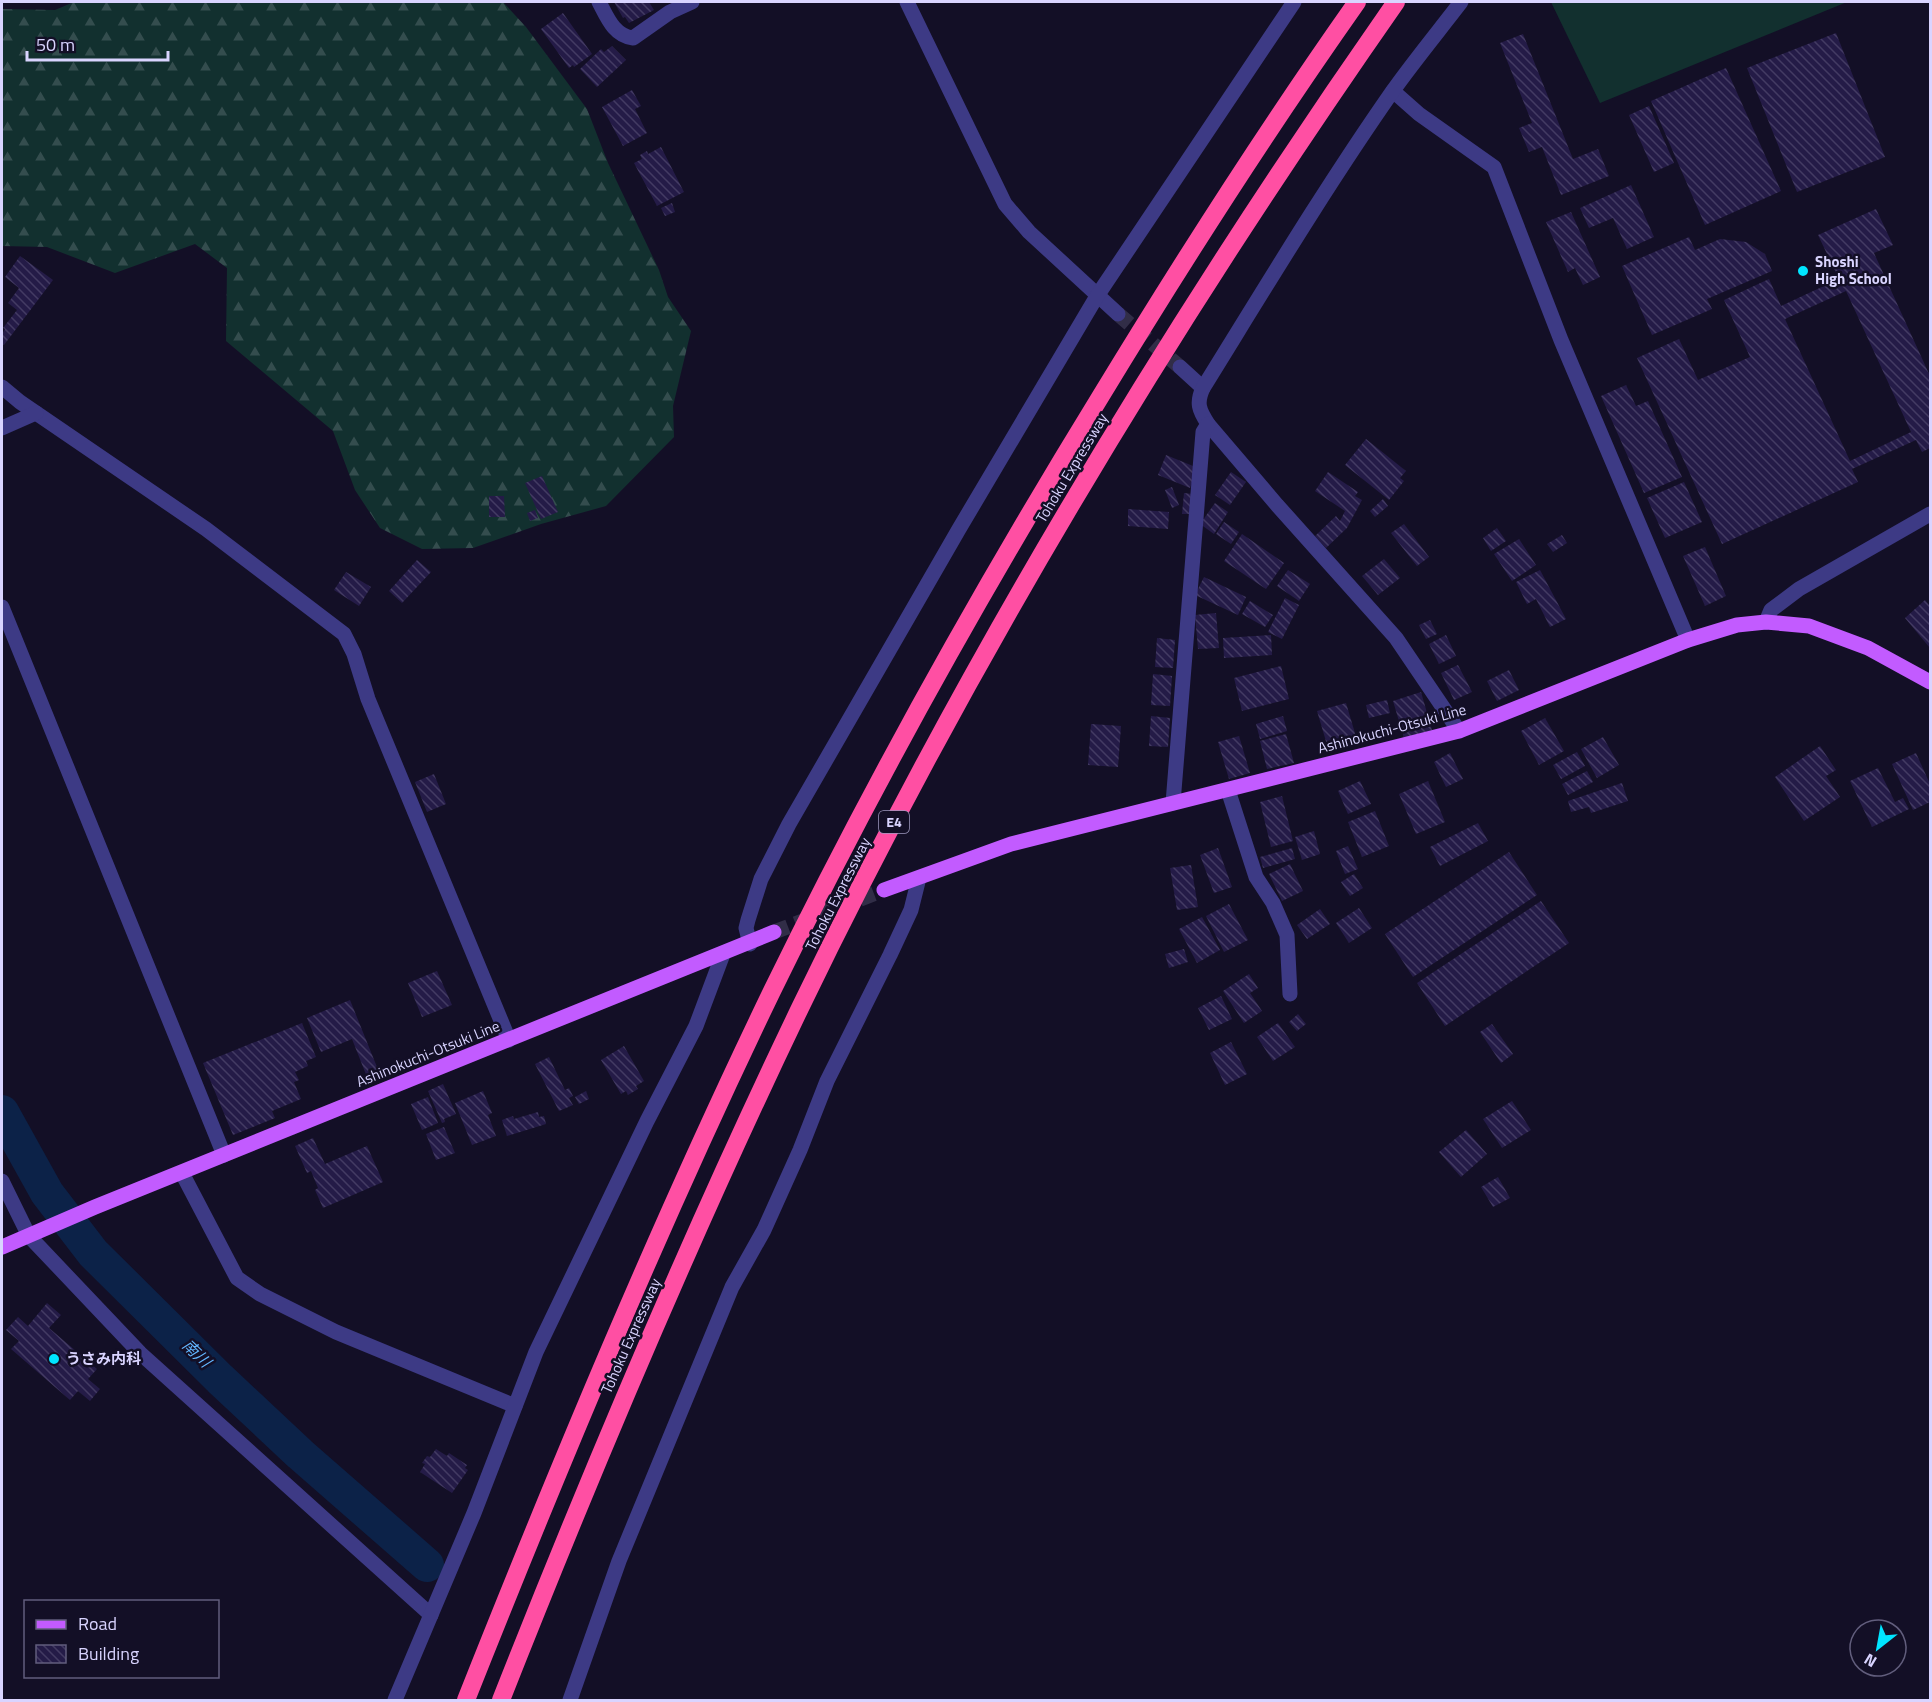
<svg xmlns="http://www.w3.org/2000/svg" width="1932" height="1702" viewBox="0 0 1932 1702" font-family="'Titillium Web','Noto Sans JP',sans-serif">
	<defs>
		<pattern id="forest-firs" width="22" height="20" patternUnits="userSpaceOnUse" patternTransform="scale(1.5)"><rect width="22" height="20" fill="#12302f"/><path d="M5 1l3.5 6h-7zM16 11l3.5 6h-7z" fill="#344d4e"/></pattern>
		<pattern id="building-back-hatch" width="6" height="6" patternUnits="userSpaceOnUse" patternTransform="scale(1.5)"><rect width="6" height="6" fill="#241b47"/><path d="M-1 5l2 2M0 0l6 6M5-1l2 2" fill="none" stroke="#433b63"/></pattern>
	</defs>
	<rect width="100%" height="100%" fill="#130f26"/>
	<polygon fill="url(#forest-firs)" points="74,2 503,2 526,27 587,109 608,163 659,270 668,297 691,331 673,406 674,437 606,506 541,524 473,548 422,549 380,528 355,490 333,431 226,341 227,268 195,244 115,273 47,247 2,246 2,9 55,10"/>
	<polygon fill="#12302f" points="1551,2 1847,2 1600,103"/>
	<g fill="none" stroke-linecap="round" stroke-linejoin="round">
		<polyline stroke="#0c2248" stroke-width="34" points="2,1112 47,1193 93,1253 220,1379 300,1454 427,1565"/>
	</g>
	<g fill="url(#building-back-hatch)" fill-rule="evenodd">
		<polygon points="614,2 649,2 654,10 629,23 625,17 623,18"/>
		<polygon points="563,13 592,54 574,67 573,65 569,68 541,29"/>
		<polygon points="1836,33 1885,157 1797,192 1747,68"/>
		<polygon points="1523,34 1573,159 1598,149 1609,176 1561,195 1542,147 1529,152 1519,128 1532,123 1500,43"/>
		<polygon points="612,46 626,60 597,87 580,69 601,49 604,52"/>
		<polygon points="1726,68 1781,191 1705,225 1651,101"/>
		<polygon points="632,90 641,106 635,109 647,133 623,146 602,107"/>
		<polygon points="1649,106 1674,163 1654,172 1629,115"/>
		<polygon points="661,147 684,192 657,206 634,163 642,159 640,155 647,151 648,154"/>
		<polygon points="1631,185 1654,237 1627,249 1613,218 1589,228 1580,208"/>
		<polygon points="672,203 675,212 665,216 661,208"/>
		<path d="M1876 209 1893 245 1874 253 1930 376V448L1922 452 1916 440 1852 469 1858 482 1722 544 1637 358 1679 339 1698 380 1750 357 1724 300 1769 279 1781 306 1839 279 1818 235ZM1846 291 1911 432 1850 461 1785 319Z"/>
		<polygon points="1571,212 1600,277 1583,285 1575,268 1568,272 1546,222"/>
		<polygon points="1689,237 1695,250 1720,239 1746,242 1765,254 1772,271 1707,299 1712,309 1652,335 1622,266"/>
		<polygon points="20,256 53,280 4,345 2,343 2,334 5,329 3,328 17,310 8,303 19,288 5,277"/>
		<polygon points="1626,385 1636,406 1648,401 1682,477 1644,493 1601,396"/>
		<polygon points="1366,439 1406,471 1400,478 1404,481 1389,500 1345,465"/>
		<polygon points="1166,455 1198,468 1190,488 1158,475"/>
		<polygon points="1231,472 1246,482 1230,505 1215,495"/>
		<polygon points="1328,472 1358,492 1355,496 1362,500 1347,528 1326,548 1315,536 1336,516 1340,521 1345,511 1315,491"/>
		<polygon points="542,476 558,512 541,519 525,483"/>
		<polygon points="1684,482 1702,522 1665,538 1647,498"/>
		<polygon points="1172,487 1179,505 1172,508 1165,490"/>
		<polygon points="1184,493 1193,494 1192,514 1182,514"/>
		<polygon points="489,496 504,496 505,517 489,517"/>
		<polygon points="1383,499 1388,506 1375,517 1370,511"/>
		<polygon points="1215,503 1228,512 1214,534 1200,524"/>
		<polygon points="1128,509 1169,512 1168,529 1128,526"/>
		<polygon points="535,510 538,518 530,521 527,513"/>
		<polygon points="1224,522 1239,532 1231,544 1216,534"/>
		<polygon points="1404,524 1429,557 1417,566 1391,533"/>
		<polygon points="1497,528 1506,541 1491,551 1483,538"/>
		<polygon points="1242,534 1284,563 1266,589 1224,561"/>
		<polygon points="1562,535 1567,543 1553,552 1547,544"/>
		<polygon points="1519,539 1536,565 1512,581 1494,554"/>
		<polygon points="1705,547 1726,596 1705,606 1683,556"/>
		<polygon points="1384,559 1400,578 1378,595 1362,576"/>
		<polygon points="417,560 431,572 402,603 389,591"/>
		<polygon points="1288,570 1310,584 1299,601 1277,586"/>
		<polygon points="1540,570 1566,619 1550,627 1536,599 1527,604 1516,582"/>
		<polygon points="346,572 371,587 359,606 334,590"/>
		<polygon points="1204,577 1246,597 1238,615 1195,595"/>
		<polygon points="1285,598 1299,605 1282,639 1268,632"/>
		<polygon points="1925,600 1930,606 1930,648 1905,618"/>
		<polygon points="1250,601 1273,615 1265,627 1242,614"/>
		<polygon points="1216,613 1219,648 1198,649 1195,615"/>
		<polygon points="1430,620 1437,634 1426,639 1419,625"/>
		<polygon points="1271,635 1272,655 1224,658 1223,638"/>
		<polygon points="1446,635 1456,656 1439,664 1429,644"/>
		<polygon points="1157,638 1175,640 1173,668 1155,667"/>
		<polygon points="1458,665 1472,692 1454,700 1441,673"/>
		<polygon points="1281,666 1289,699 1242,711 1234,678"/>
		<polygon points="1509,670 1519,690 1497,701 1487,681"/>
		<polygon points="1153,674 1172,676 1170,706 1151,705"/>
		<polygon points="1421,692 1432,730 1404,738 1393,701"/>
		<polygon points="1387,700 1390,713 1369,718 1366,705"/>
		<polygon points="1346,703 1357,740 1328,748 1317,711"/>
		<polygon points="1151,716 1170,718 1168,747 1149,746"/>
		<polygon points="1283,716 1287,731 1260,739 1256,724"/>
		<polygon points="1545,718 1564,751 1539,765 1521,731"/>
		<polygon points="1091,724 1121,726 1118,767 1088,765"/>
		<polygon points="1286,734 1294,763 1267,769 1260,741"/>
		<polygon points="1239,736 1250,773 1229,779 1218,742"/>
		<polygon points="1603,737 1619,765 1597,778 1581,749"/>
		<polygon points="1820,746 1836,770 1826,776 1840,797 1804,821 1775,777"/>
		<polygon points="1577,752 1585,766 1561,779 1553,765"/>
		<polygon points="1450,753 1463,779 1446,787 1434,762"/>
		<polygon points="1916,753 1930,784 1930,802 1913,810 1892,764"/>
		<polygon points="1878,768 1895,802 1903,798 1909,809 1872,827 1850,781"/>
		<polygon points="1587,771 1593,782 1568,795 1562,784"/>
		<polygon points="434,774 446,804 427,812 415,782"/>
		<polygon points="1360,781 1371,804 1348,814 1338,791"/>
		<polygon points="1428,781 1445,822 1416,834 1399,794"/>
		<polygon points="1622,783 1628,801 1591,813 1589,807 1571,812 1568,801"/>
		<polygon points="1282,796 1293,841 1271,847 1260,802"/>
		<polygon points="1375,811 1389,846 1362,857 1348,822"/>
		<polygon points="1478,823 1488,841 1440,866 1430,847"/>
		<polygon points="1314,831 1320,854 1302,860 1295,837"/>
		<polygon points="1348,846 1358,869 1345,874 1336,851"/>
		<polygon points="1218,848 1232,887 1214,893 1200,855"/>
		<polygon points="1292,848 1295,859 1263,868 1260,857"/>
		<polygon points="1509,852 1537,895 1413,977 1385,934"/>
		<polygon points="1290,864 1303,891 1282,901 1269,874"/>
		<polygon points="1191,865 1198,907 1177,910 1170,868"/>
		<polygon points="1354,874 1363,888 1350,896 1341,882"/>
		<polygon points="1541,901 1569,943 1445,1026 1417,983"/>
		<polygon points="1229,904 1248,940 1224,952 1206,916"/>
		<polygon points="1359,908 1372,928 1349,943 1336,923"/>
		<polygon points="1320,909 1330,924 1307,939 1297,925"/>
		<polygon points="1202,917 1220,950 1197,963 1179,929"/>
		<polygon points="1184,949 1188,962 1169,968 1165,954"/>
		<polygon points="437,971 452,1005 422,1017 408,983"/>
		<polygon points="1249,974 1258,988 1250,993 1262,1011 1244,1023 1223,991"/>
		<polygon points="1221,996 1232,1019 1209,1030 1198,1008"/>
		<polygon points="350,1000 379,1072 367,1077 352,1039 321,1052 307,1018"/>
		<polygon points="1298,1014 1306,1024 1297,1031 1289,1022"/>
		<polygon points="302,1023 316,1057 306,1061 308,1066 295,1072 299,1080 294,1082 301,1099 272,1111 275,1118 233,1135 203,1063"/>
		<polygon points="1278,1023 1295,1047 1273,1061 1257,1037"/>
		<polygon points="1492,1024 1513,1054 1501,1063 1480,1032"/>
		<polygon points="1231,1042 1247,1074 1225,1085 1210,1053"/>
		<polygon points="624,1046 644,1081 636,1086 638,1089 628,1095 626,1091 621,1094 601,1060"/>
		<polygon points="549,1057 565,1090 569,1088 573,1096 569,1098 573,1105 559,1111 535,1064"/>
		<polygon points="443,1084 456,1114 444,1119 445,1122 442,1123 428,1091"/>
		<polygon points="483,1091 492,1113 488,1115 496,1136 472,1145 455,1103"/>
		<polygon points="586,1091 589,1099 579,1104 575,1097"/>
		<polygon points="428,1097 438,1123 422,1130 411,1104"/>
		<polygon points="1512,1101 1531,1130 1502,1148 1483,1119"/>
		<polygon points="538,1112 539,1117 544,1116 546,1124 507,1136 502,1120 513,1116 514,1119"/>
		<polygon points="444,1127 455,1153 436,1160 426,1134"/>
		<polygon points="1466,1130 1487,1154 1461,1177 1439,1152"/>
		<polygon points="313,1138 325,1164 367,1146 383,1182 323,1208 315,1190 318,1188 311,1171 307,1173 295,1146"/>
		<polygon points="1498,1177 1510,1198 1493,1207 1481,1187"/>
		<polygon points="47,1303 61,1315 49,1328 97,1369 88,1379 100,1389 90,1401 78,1391 70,1400 11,1349 19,1341 6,1330 18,1317 28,1326"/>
		<polygon points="436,1449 447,1456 449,1453 467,1465 465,1468 468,1470 452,1493 420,1472 425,1464 422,1463 427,1456 430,1457"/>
	</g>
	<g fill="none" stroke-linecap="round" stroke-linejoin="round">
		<polyline stroke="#312d47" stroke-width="15" stroke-dasharray="15 8" stroke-linecap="butt" points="1118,314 1180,367"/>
		<polyline stroke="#312d47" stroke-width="15" stroke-dasharray="15 8" stroke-linecap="butt" points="774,932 884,890"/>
		<g stroke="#3d3a85" stroke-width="15">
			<path d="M599 2C607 17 614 36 633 38L670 12 692 2"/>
			<polyline points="907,2 1005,204 1029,232 1118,314"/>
			<polyline points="1393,91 1419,114 1494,167 1561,340 1688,640"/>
			<polyline points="1180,367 1203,388"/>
			<polyline points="2,387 20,402 206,529 344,634 354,654 368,699 509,1040"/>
			<polyline points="2,428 36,413"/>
			<polyline points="2,607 224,1155"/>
			<polyline points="1766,622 1771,610 1799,589 1930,514"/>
			<path d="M1459 731 1396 638 1277 505 1208 424C1199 410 1196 403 1203 388 1265 288 1325 188 1392 92 1414 61 1438 32 1461 2"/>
			<polyline points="1228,790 1256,877 1273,903 1287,935 1290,994"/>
			<polyline points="1173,803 1203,432 1208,424"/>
			<polyline points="750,944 746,928 748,920 761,879 789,824 959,529 1097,296 1294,2"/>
			<polyline points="182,1173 237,1278 260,1294 336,1332 515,1406"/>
			<polyline points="2,1181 29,1236 140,1353 431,1615"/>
			<polyline points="395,1700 474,1513 536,1352 647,1121 696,1026 723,954"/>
			<polyline points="570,1700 619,1561 732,1287 764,1230 800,1150 827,1081 890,955 911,910 919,878"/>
		</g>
		<g stroke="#c25bff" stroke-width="15">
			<polyline points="884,890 1011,844 1459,731 1688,640 1737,625 1766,622 1809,626 1868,648 1930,682"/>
			<polyline points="2,1247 95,1207 774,932"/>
		</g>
		<g stroke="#ff4fa3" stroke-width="18">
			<path d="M466 1700C561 1461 660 1223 772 991 871 788 981 591 1099 399 1181 264 1266 131 1357 2"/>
			<path d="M501 1700C593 1467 691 1235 800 1008 970 656 1173 321 1396 2"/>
		</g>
	</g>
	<g fill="#00e5ff" stroke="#130f26" stroke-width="2">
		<circle cx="1803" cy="271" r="6"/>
		<circle cx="54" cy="1359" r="6"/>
	</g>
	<g text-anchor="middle" stroke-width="5" stroke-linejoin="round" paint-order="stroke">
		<rect fill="#130f26" stroke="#9e99be" stroke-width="1.5" x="879" y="811" width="30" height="22" rx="4.5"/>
		<g font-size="14" font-weight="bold" fill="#d9d4ff">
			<text x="894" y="827">E4</text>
		</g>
		<g font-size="15" font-weight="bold" fill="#d9d4ff" stroke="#130f26" text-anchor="start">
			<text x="1815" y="267">Shoshi<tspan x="1815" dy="17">High School</tspan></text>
			<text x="66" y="1364">うさみ内科</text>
		</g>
		<g font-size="15" fill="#d9d4ff" stroke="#130f26">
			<text transform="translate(1072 468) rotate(-59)" y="5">Tohoku Expressway</text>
			<text transform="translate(1392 729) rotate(-15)" y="5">Ashinokuchi-Otsuki Line</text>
			<text transform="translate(838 894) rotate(-63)" y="5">Tohoku Expressway</text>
			<text transform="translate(428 1054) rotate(-22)" y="5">Ashinokuchi-Otsuki Line</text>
			<text transform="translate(631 1336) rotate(-66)" y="5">Tohoku Expressway</text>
		</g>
		<g font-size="16" font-style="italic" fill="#62b6ff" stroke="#130f26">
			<text transform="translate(197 1353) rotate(44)" y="6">南川</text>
		</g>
	</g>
	<rect width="1932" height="1702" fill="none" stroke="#d9d4ff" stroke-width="6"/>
	<rect x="24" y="1600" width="195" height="78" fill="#130f26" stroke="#625e7d" stroke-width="1.5"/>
	<rect x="36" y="1620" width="30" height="9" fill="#c25bff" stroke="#625e7d" stroke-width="1.5"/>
	<text x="78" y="1630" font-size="18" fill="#d9d4ff">Road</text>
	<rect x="36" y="1645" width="30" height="18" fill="url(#building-back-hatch)" stroke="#625e7d" stroke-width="1.5"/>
	<text x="78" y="1660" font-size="18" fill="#d9d4ff">Building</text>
	<g transform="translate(1878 1648) rotate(211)"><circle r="28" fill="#130f26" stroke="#625e7d" stroke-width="1.5"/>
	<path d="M0-4.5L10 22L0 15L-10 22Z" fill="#00e5ff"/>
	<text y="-9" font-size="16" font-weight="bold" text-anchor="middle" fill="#d9d4ff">N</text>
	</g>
	<path d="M27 51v9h141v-9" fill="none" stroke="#d9d4ff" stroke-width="3"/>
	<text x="36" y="51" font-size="18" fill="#d9d4ff" stroke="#130f26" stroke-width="4.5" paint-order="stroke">50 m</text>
</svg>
